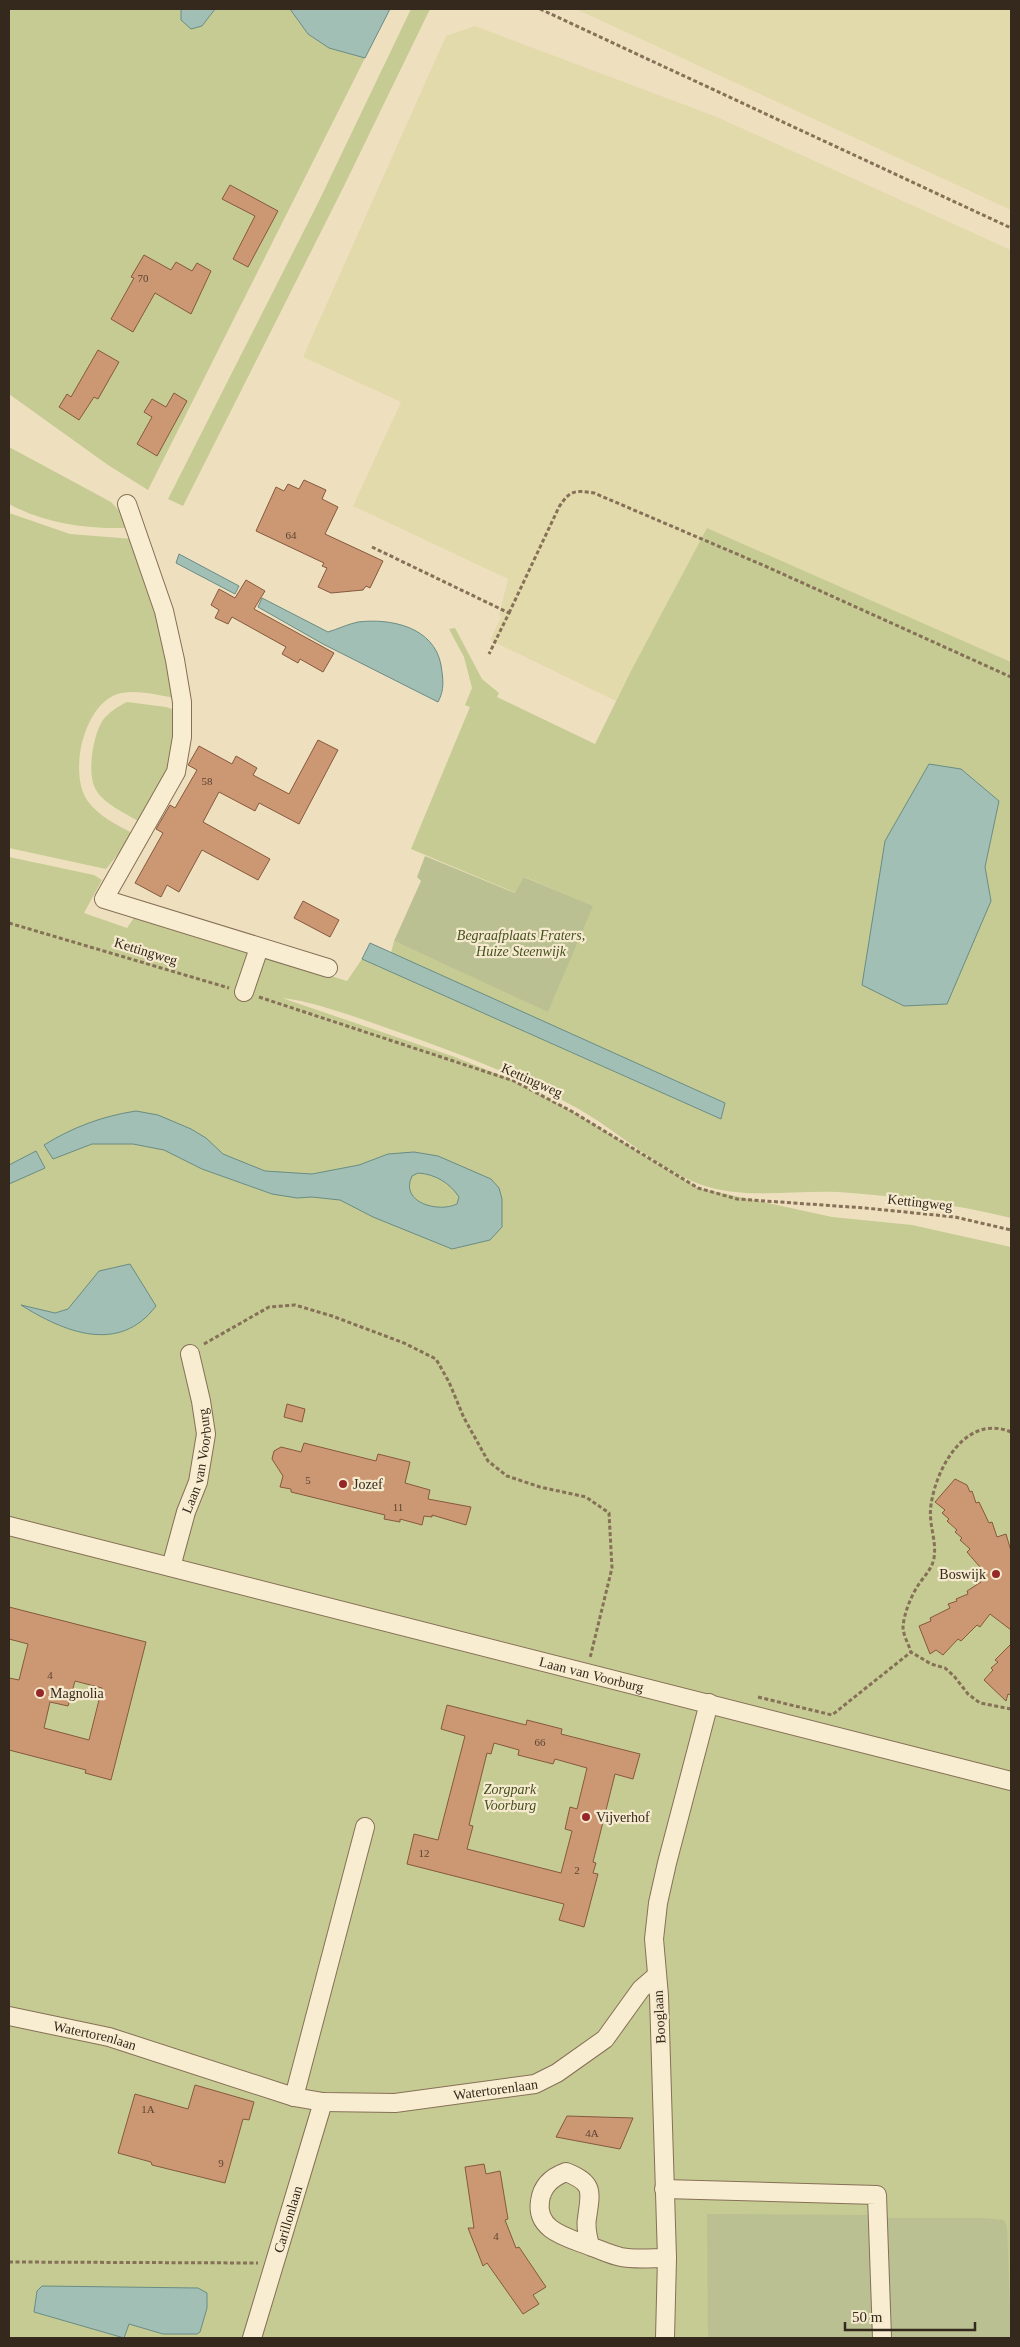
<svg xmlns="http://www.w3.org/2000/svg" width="1020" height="2347" viewBox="0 0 1020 2347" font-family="Georgia,serif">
	<rect width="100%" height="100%" fill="#eedfbe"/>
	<g fill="#e3daac">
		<polygon points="576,9 1011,9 1011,210 669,52"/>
		<polygon points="475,26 717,117 1011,250 1011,662 707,528 616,701 490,640 501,617 499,615 508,579 353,506 401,402 303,357 446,36"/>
	</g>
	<g fill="#c5cb92" fill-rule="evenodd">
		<polygon points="9,9 181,9 181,20 202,26 215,9 290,9 308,34 329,48 365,58 148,490 108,465 9,394"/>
		<polygon points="411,9 430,9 343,188 183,506 168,499 318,203"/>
		<path d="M9 447 111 502 123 515 128 528C86 529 46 524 9 504Z"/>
		<path d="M9 513 70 534 133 539 159 615 176 698C156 695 133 688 115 695 83 708 69 773 87 800 98 816 117 825 134 834L106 869 9 848Z"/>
		<path d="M707 528 1011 662V1218C953 1204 898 1196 838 1192 793 1190 742 1200 699 1184 655 1167 618 1131 577 1108 516 1074 452 1051 387 1028 355 1017 316 1002 282 998L455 1057 514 1081 573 1112 698 1188 832 1217 912 1225 1011 1247V2338H9V857L94 875 102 880 84 913 127 928 136 915 347 981 362 959 721 1119 725 1103 391 953 394 941 548 1011 592 906 525 877 516 893 411 849 470 707 465 705 472 688 464 657 449 629 455 628 482 679 499 693 497 697 595 744 631 671ZM929 764 999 801 985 867 991 902Z"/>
		<path d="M127 702 166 707 186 714 187 738 143 820 138 821C125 813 102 803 95 788 87 773 93 734 103 720 109 712 119 706 127 702Z"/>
	</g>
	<g fill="#bac092">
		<polygon points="425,856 515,893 524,877 593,906 548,1012 394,941 421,881 417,877"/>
		<polygon points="707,2214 869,2215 874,2338 708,2338"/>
		<polygon points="884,2218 984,2218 1004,2220 1007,2228 1011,2338 889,2338"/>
	</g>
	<g fill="#a2bfb6" stroke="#698c84" fill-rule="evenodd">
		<polygon points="181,9 215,9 202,26 191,29 181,20"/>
		<polygon points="290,9 390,9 365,58 329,48 308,34"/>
		<polygon points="179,554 239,586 235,594 176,563"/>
		<path d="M262 598 328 632C338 629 348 624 358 622 391 618 434 627 441 665 443 679 445 689 438 702L323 644 258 607Z"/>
		<polygon points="929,764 961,769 999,801 985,867 991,901 947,1004 904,1006 862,985 885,841"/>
		<polygon points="370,943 725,1103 721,1119 362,959"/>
		<path d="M136 1111 158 1115 191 1129 206 1138 223 1154 265 1171 312 1174 359 1165 388 1154 414 1152 438 1156 491 1179 499 1188 502 1199V1227L490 1240 452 1249 373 1217 340 1200 312 1197 297 1198 272 1194 202 1169 164 1150 133 1144H92L53 1159 44 1145C73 1127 103 1116 136 1111ZM418 1173C435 1174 450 1183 459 1197L457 1204C439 1213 399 1203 412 1176Z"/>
		<polygon points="36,1151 45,1168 9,1184 9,1165"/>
		<path d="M130 1264 156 1306C119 1355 64 1332 21 1305L55 1313 68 1309 99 1271Z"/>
		<polygon points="42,2286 198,2288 207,2293 207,2308 200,2332 197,2334 163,2334 129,2324 124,2338 34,2312 37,2291"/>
	</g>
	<g fill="#cc9874" stroke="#85593d" fill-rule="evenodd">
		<polygon points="230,185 278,211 248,267 233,259 255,216 222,199"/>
		<polygon points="144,255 171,270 176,262 192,271 197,263 211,271 191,314 155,293 133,332 111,319 134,278 131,277"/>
		<polygon points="98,350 119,362 98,399 94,397 79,420 59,407 67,394 71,397"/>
		<polygon points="174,393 187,401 157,456 137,444 152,417 144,412 152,399 166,407"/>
		<polygon points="304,480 326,490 322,499 338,507 325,534 383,561 370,588 366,586 363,590 331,593 318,587 327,568 322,566 324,563 256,531 276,487 284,491 288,484 299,489"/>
		<polygon points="246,580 265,591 254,609 334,653 323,672 300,659 298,663 282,654 286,647 232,617 228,624 215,618 219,610 211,605 219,589 235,598"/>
		<polygon points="318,740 338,750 299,824 259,803 255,811 219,792 203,822 270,859 258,880 202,850 179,892 167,885 161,897 135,883 163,833 156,829 170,805 175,808 197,770 188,765 199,746 232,764 236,756 257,768 253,775 289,794"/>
		<polygon points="303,901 339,920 330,937 294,918"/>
		<polygon points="287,1404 305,1409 302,1422 284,1417"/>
		<polygon points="304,1443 376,1461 378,1454 410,1462 405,1483 430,1490 428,1499 471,1507 466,1525 432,1515 432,1517 424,1516 422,1525 400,1519 400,1522 384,1519 385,1515 291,1492 291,1489 280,1487 283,1476 272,1459 274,1451 281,1447 301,1452"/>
		<polygon points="955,1479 967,1485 970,1492 972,1491 976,1503 979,1502 989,1523 992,1522 997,1537 1006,1534 1011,1551 1011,1630 990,1614 980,1627 977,1625 961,1641 958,1639 943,1655 936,1650 930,1654 919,1626 931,1621 930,1618 950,1608 948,1604 957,1601 956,1599 968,1594 967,1591 981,1582 980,1567 967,1552 970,1549 960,1540 962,1538 955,1532 957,1530 947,1521 949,1519 942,1513 945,1510 935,1502"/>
		<path d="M9 1607 146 1642 111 1780 85 1773 86 1770 9 1750V1678L19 1680 28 1644 9 1639ZM75 1681 102 1688 89 1740 44 1728 50 1702 68 1706Z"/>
		<polygon points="1011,1644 1011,1695 1008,1694 1006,1701 984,1680 993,1670 991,1668 998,1662 995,1660"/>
		<path d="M447 1705 526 1725 527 1720 562 1729 561 1734 640 1754 633 1779 615 1774 593 1862 596 1863 593 1873 598 1874 584 1927 559 1920 564 1904 407 1864 414 1834 438 1840 465 1736 441 1729ZM494 1743 519 1750 518 1755 553 1764 555 1759 587 1768 577 1809 570 1807 565 1829 572 1831 561 1873 467 1849 473 1826 469 1825 487 1753 491 1754Z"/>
		<polygon points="195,2085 254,2102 249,2120 243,2119 225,2183 152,2165 151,2162 118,2153 135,2094 188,2109"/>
		<polygon points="567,2116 633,2118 620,2149 556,2137"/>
		<polygon points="484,2164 486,2174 500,2171 508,2219 505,2220 516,2248 519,2247 546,2287 533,2295 539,2304 523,2314 487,2263 483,2266 468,2228 474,2228 465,2167"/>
	</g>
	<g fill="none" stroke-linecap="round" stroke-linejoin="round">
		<defs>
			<g id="minor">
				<polyline points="127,504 164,611 175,660 182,702 182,737 176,772 104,899 328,968"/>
				<polyline points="244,992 259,948"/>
				<path id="s1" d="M9 1526 1011 1781"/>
				<path id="s2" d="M171 1567 186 1512 198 1482 206 1434 201 1401 190 1354"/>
				<path id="s3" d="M365 1827 294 2097 323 2102 395 2103 535 2084 557 2073 605 2039 641 1989 656 1976"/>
				<path id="s4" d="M9 2016 109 2037 294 2097"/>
				<polyline points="664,2189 877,2195 882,2338"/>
				<path d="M590 2246C588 2237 585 2228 587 2218 591 2191 594 2183 566 2172 552 2177 542 2186 540 2201 535 2232 571 2238 592 2247 601 2250 611 2255 621 2257 635 2260 652 2258 667 2258"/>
				<path id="s5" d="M252 2338 323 2102"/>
				<polyline points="665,2338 667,2258 659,1996 654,1939 658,1903 667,1863 709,1703"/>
			</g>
		</defs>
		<use href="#minor" stroke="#867057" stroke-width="20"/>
		<g stroke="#867057" stroke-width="3" stroke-dasharray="4 2.5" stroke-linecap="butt">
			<polyline points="540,9 1011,228"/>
			<polyline points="372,547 509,613 489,654"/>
			<path d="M509 613 559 507C570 490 575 490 594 493L765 566 1011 677"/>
			<polyline points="9,923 229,988"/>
			<polyline points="259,997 514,1081 573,1112 698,1188 737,1199 865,1208 955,1217 1011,1230"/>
			<polyline points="204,1344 269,1307 295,1305 332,1316 404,1343 436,1359 449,1382 464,1418 488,1461 507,1476 540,1487 586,1497 609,1513 612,1568 590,1658"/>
			<path d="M1011 1432C966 1413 936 1468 931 1505 928 1524 937 1540 934 1558 932 1569 925 1575 919 1584 911 1596 904 1613 903 1627 903 1635 909 1645 911 1652L931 1664 945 1668 954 1676 968 1694 980 1703 1011 1709"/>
			<polyline points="758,1697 832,1715 911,1652"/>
			<polyline points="9,2262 258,2263"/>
		</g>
		<use href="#minor" stroke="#f9edd1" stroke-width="18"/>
	</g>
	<g fill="#952728" stroke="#f5eace" stroke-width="2">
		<circle cx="343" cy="1484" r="5"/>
		<circle cx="996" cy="1574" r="5"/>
		<circle cx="40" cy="1693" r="5"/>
		<circle cx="586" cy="1817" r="5"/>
	</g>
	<g text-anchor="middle" stroke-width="4.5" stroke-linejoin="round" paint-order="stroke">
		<g font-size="11" fill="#5b4432">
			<text x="143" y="282">70</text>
			<text x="291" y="539">64</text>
			<text x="207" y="785">58</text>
			<text x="308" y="1484">5</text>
			<text x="398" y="1511">11</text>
			<text x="50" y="1679">4</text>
			<text x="540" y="1746">66</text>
			<text x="424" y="1857">12</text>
			<text x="577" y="1874">2</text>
			<text x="148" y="2113">1A</text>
			<text x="592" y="2137">4A</text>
			<text x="221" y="2167">9</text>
			<text x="496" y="2240">4</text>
		</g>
		<g font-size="14" font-style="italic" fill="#465122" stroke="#f5eace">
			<text x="521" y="940">Begraafplaats Fraters,<tspan x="521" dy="16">Huize Steenwijk</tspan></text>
			<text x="510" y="1794">Zorgpark<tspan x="510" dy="16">Voorburg</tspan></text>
		</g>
		<g font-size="14" fill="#35281c" stroke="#f5eace">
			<text transform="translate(146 951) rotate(17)" y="5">Kettingweg</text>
			<text transform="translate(532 1080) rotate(24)" y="5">Kettingweg</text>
			<text transform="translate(920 1202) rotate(6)" y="5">Kettingweg</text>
			<text dy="5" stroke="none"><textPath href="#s2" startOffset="110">Laan van Voorburg</textPath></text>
			<text dy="5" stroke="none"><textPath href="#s1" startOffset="601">Laan van Voorburg</textPath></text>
			<text transform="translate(659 2017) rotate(-93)" y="5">Booglaan</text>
			<text dy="5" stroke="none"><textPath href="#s4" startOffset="88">Watertorenlaan</textPath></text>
			<text dy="5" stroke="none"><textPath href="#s3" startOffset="482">Watertorenlaan</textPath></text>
			<text dy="5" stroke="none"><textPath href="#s5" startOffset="124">Carillonlaan</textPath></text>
		</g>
		<g font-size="14" fill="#35281c" stroke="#f5eace" text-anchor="start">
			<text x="353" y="1489">Jozef</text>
			<text x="986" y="1579" text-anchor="end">Boswijk</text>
			<text x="50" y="1698">Magnolia</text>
			<text x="596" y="1822">Vijverhof</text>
		</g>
	</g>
	<rect width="1020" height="2347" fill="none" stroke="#35281c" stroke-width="20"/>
	<path d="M845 2322v8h130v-8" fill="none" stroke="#35281c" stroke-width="2.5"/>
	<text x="852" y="2322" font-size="15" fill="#35281c" stroke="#f5eace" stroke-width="4" paint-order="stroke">50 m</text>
</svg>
